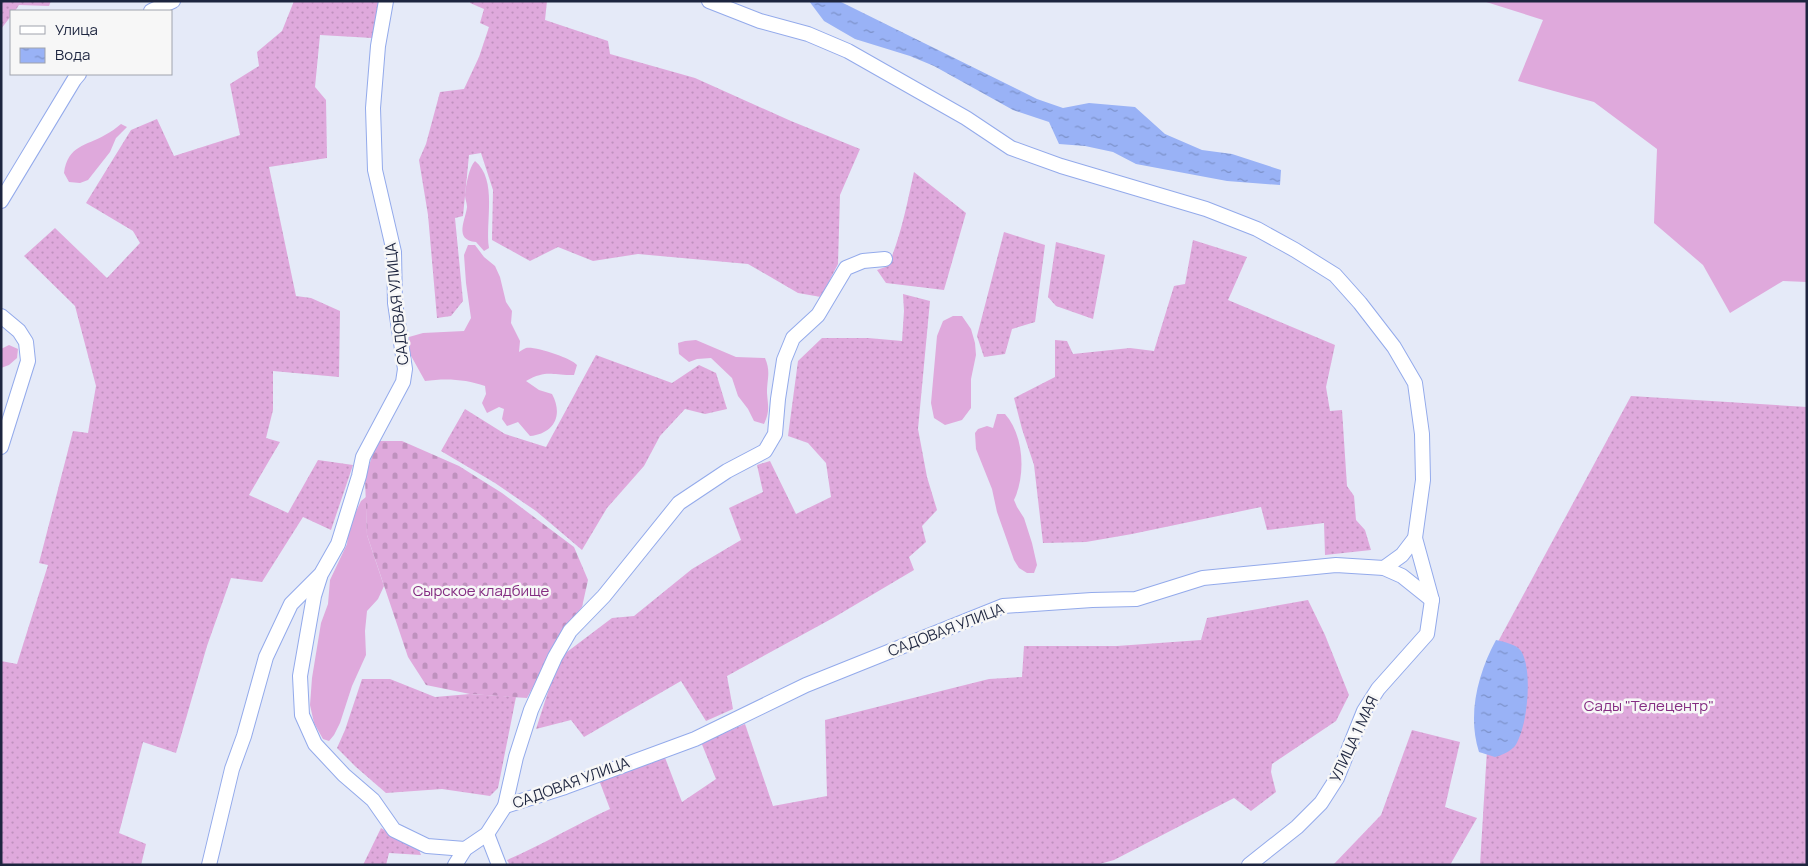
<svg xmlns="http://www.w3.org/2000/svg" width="1808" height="866" viewBox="0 0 1808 866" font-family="Manrope,sans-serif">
	<defs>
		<pattern id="cemetery-stones" width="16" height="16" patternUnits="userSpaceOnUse" patternTransform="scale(1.25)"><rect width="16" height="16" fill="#dfa9dc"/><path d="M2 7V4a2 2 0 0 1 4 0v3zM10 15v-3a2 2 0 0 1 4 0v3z" fill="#bf91be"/></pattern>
		<pattern id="garden-dots" width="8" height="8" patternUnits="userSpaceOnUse" patternTransform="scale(1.25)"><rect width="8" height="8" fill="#dfa9dc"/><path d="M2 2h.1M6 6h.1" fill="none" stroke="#bf91be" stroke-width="1.8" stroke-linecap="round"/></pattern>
		<pattern id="water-ripples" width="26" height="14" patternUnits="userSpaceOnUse" patternTransform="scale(1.25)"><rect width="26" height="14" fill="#99b2f6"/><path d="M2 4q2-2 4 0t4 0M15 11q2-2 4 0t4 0" fill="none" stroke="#7c91c9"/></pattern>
	</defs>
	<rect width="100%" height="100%" fill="#e5eaf8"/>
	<g fill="#dfa9dc">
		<polygon points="1483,1 1807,1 1807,282 1783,281 1730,313 1703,265 1654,223 1657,149 1594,102 1518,81 1543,20"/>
		<path d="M121 124 127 127 116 138 110 152 88 180 80 183 69 182 64 173C68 145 86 146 105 135 111 132 116 128 121 124Z"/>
		<path d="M475 161C498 180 485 222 489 248L484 251 476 242C453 240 466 219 467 207 467 203 465 199 465 195 466 185 469 167 475 161Z"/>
		<path d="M468 245H475L484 257 495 266 500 277 506 302 512 311 511 323 520 341 519 352C521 351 523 349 526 348 535 346 571 358 577 365L574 375C552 376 548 369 526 381L539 390 552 394C564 416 553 434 530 436L518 422 507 426 502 419 504 409 499 407 487 413 482 403 486 394 485 386C466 379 445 378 425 381L410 354 409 337 423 333 464 331 471 318 466 283 464 255Z"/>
		<polygon points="953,316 962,316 971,329 975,343 976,355 971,379 971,408 962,420 945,425 934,418 931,403 937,336 943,321"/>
		<path d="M696 340 736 357 765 358C771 372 767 378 767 393 768 406 770 411 764 424L754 421 748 409 738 396 732 378 711 358 697 359 689 362 679 354 678 343 685 341Z"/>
		<polygon points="9,345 18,349 17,358 9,365 1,368 1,349"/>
		<path d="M997 414H1005C1024 435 1026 475 1014 500L1017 507 1024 518 1032 543 1037 565 1034 573H1027L1019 568 1014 560 997 512 992 489 976 449 975 433 978 429 987 426 993 428Z"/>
		<polygon points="366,497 367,535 384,586 378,599 367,611 365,631 366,655 352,686 340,723 334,735 329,741 323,739 314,723 310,705 312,678 321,623 328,604 330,580 347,544 349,526 361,501"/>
	</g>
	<polygon fill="url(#cemetery-stones)" points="377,441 402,441 459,466 502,493 574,547 588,580 582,607 567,625 527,698 470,694 426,685 408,657 367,535 365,478"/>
	<g fill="url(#garden-dots)">
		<polygon points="1,1 51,1 49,6 19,5 15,11 11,11 11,16 1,29"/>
		<polygon points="294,1 380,1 372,38 320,35 315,87 326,100 327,158 269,167 296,296 311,298 340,311 339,377 273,371 273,410 266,438 280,442 249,495 288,513 318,460 353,465 331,530 303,517 262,582 231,578 207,646 176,753 143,742 119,833 146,844 141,865 1,865 1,661 17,664 48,565 39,563 73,431 88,433 96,386 75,306 24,256 55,228 107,278 140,243 133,231 86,203 131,130 157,119 174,156 240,135 230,84 259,66 257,52 282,31"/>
		<polygon points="470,1 547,1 545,20 608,41 610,54 695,78 791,121 860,149 840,195 838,264 821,297 798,293 748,264 638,254 593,261 558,247 530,261 492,240 493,190 481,153 469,155 463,216 455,218 463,301 451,316 437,318 428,215 419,160 426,144 440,92 464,89 479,57 489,27 480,23 484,9 470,3"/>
		<path d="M914 172 966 213 944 290 886 283 877 270 888 266C901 236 907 204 914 172Z"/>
		<polygon points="1004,232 1045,245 1035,322 1012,329 1005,354 984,357 977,336"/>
		<polygon points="1193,240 1247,257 1228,300 1335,345 1326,387 1330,411 1342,410 1347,486 1354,496 1356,520 1365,530 1371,550 1325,555 1324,523 1267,530 1261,507 1132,534 1086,542 1043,543 1034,465 1022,429 1014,398 1055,377 1055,340 1067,341 1073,354 1130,348 1154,351 1174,286 1185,284"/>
		<polygon points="1056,242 1105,255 1093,319 1056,306 1048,297"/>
		<polygon points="903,294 930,301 918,429 927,477 937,510 922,526 926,542 909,557 914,570 833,618 727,676 733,709 706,721 681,681 584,737 571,720 536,729 559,658 612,618 634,616 692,569 741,540 729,508 763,492 757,465 770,461 796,514 831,497 826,463 808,443 788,436 798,361 822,338 868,338 902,341 904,311"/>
		<polygon points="596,355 672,383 699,365 716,373 727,409 705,414 685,409 660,436 644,466 607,508 582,550 536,511 495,483 441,451 465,409 505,434 546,447"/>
		<polygon points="1631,396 1807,407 1807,865 1480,865 1493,651"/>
		<path d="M1308 600 1325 635 1349 695 1336 721 1272 764 1271 772 1276 792 1251 811 1234 798 1114 860 1096 865H510L507 860C542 845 575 825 610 809L599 780 664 755 682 802 716 779 701 742 745 724 773 806 827 796 825 720 989 679 1022 677 1024 646H1117L1201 640 1207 618Z"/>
		<polygon points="362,679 390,679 435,697 470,694 516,697 498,788 490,796 442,789 386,793 356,767 337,748 345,730"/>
		<polygon points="1412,730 1460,742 1445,807 1477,818 1450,865 1333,865 1381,815"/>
		<polygon points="381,828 419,850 421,855 389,853 386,865 363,865"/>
	</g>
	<g fill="url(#water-ripples)">
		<polygon points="809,1 839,1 1037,99 1063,108 1089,103 1135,107 1165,134 1202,150 1232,154 1281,170 1280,185 1227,181 1136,164 1113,152 1085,146 1059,144 1049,122 1013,110 934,66 910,56 855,39 824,21"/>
		<path d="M1496 640C1504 642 1516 644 1521 651 1533 669 1528 727 1515 746 1511 751 1502 755 1495 757L1479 752C1467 715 1478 673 1496 640Z"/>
	</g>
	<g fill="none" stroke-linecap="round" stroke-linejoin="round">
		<defs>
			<g id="minor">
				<polyline points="709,1 760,21 808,34 848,51 966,118 1011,148 1061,166 1206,209 1257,229 1295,250 1335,275 1360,303 1394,347 1415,383 1422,434 1423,480 1415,538 1402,555 1384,568"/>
				<polyline points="151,11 173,1"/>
				<polyline points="1,201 74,80 79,74"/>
				<polyline points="1,316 19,331 26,342 28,361 1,447"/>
				<polyline points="320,577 314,596 300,676 302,715 315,744 344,775 373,800 394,830 427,846 465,849"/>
				<polyline points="505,806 565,787 695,739 806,685 1003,606 1092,600 1136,599 1203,578 1336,565 1384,568 1402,576 1432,600"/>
				<polyline points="487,834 499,865"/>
				<polyline points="209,865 232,769 244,736 266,657 291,604 321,574 338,544 359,476 363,457 403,382 405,369 395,303 394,252 375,170 373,108 378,46 386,1"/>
				<polyline points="455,865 465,849 487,834 505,806 516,757 531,710 555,657 570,631 604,596 679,503 727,471 765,451 775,434 778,399 784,360 793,338 818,315 846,268 863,261 885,259"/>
				<polyline points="1249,865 1297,827 1321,803 1337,778 1364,711 1378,689 1427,634 1432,600 1415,538"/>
			</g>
		</defs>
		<use href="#minor" stroke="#93aaeb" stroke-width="16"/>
		<use href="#minor" stroke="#fff" stroke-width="14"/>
	</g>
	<g text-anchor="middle" stroke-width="5" stroke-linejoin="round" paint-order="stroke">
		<g font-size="15" fill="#1d253f" stroke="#f7f7f7">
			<text transform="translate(397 304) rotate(-96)" y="5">САДОВАЯ УЛИЦА</text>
			<text transform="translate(946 630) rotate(-21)" y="5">САДОВАЯ УЛИЦА</text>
			<text transform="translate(1354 739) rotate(-65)" y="5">УЛИЦА 1 МАЯ</text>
			<text transform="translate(571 783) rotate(-20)" y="5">САДОВАЯ УЛИЦА</text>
		</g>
		<g font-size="15" fill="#842d82" stroke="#f7f7f7">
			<text x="481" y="596">Сырское кладбище</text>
			<text x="1649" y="711">Сады "Телецентр"</text>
		</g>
	</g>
	<rect width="1808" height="866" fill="none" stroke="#1d253f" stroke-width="5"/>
	<rect x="10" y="10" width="162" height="65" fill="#f7f7f7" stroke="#a0a3ad"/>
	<rect x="20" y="26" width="25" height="8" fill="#ffffff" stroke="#a0a3ad"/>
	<text x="55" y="35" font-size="15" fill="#1d253f">Улица</text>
	<rect x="20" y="48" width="25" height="15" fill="url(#water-ripples)" stroke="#a0a3ad"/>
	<text x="55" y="60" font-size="15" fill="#1d253f">Вода</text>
</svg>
